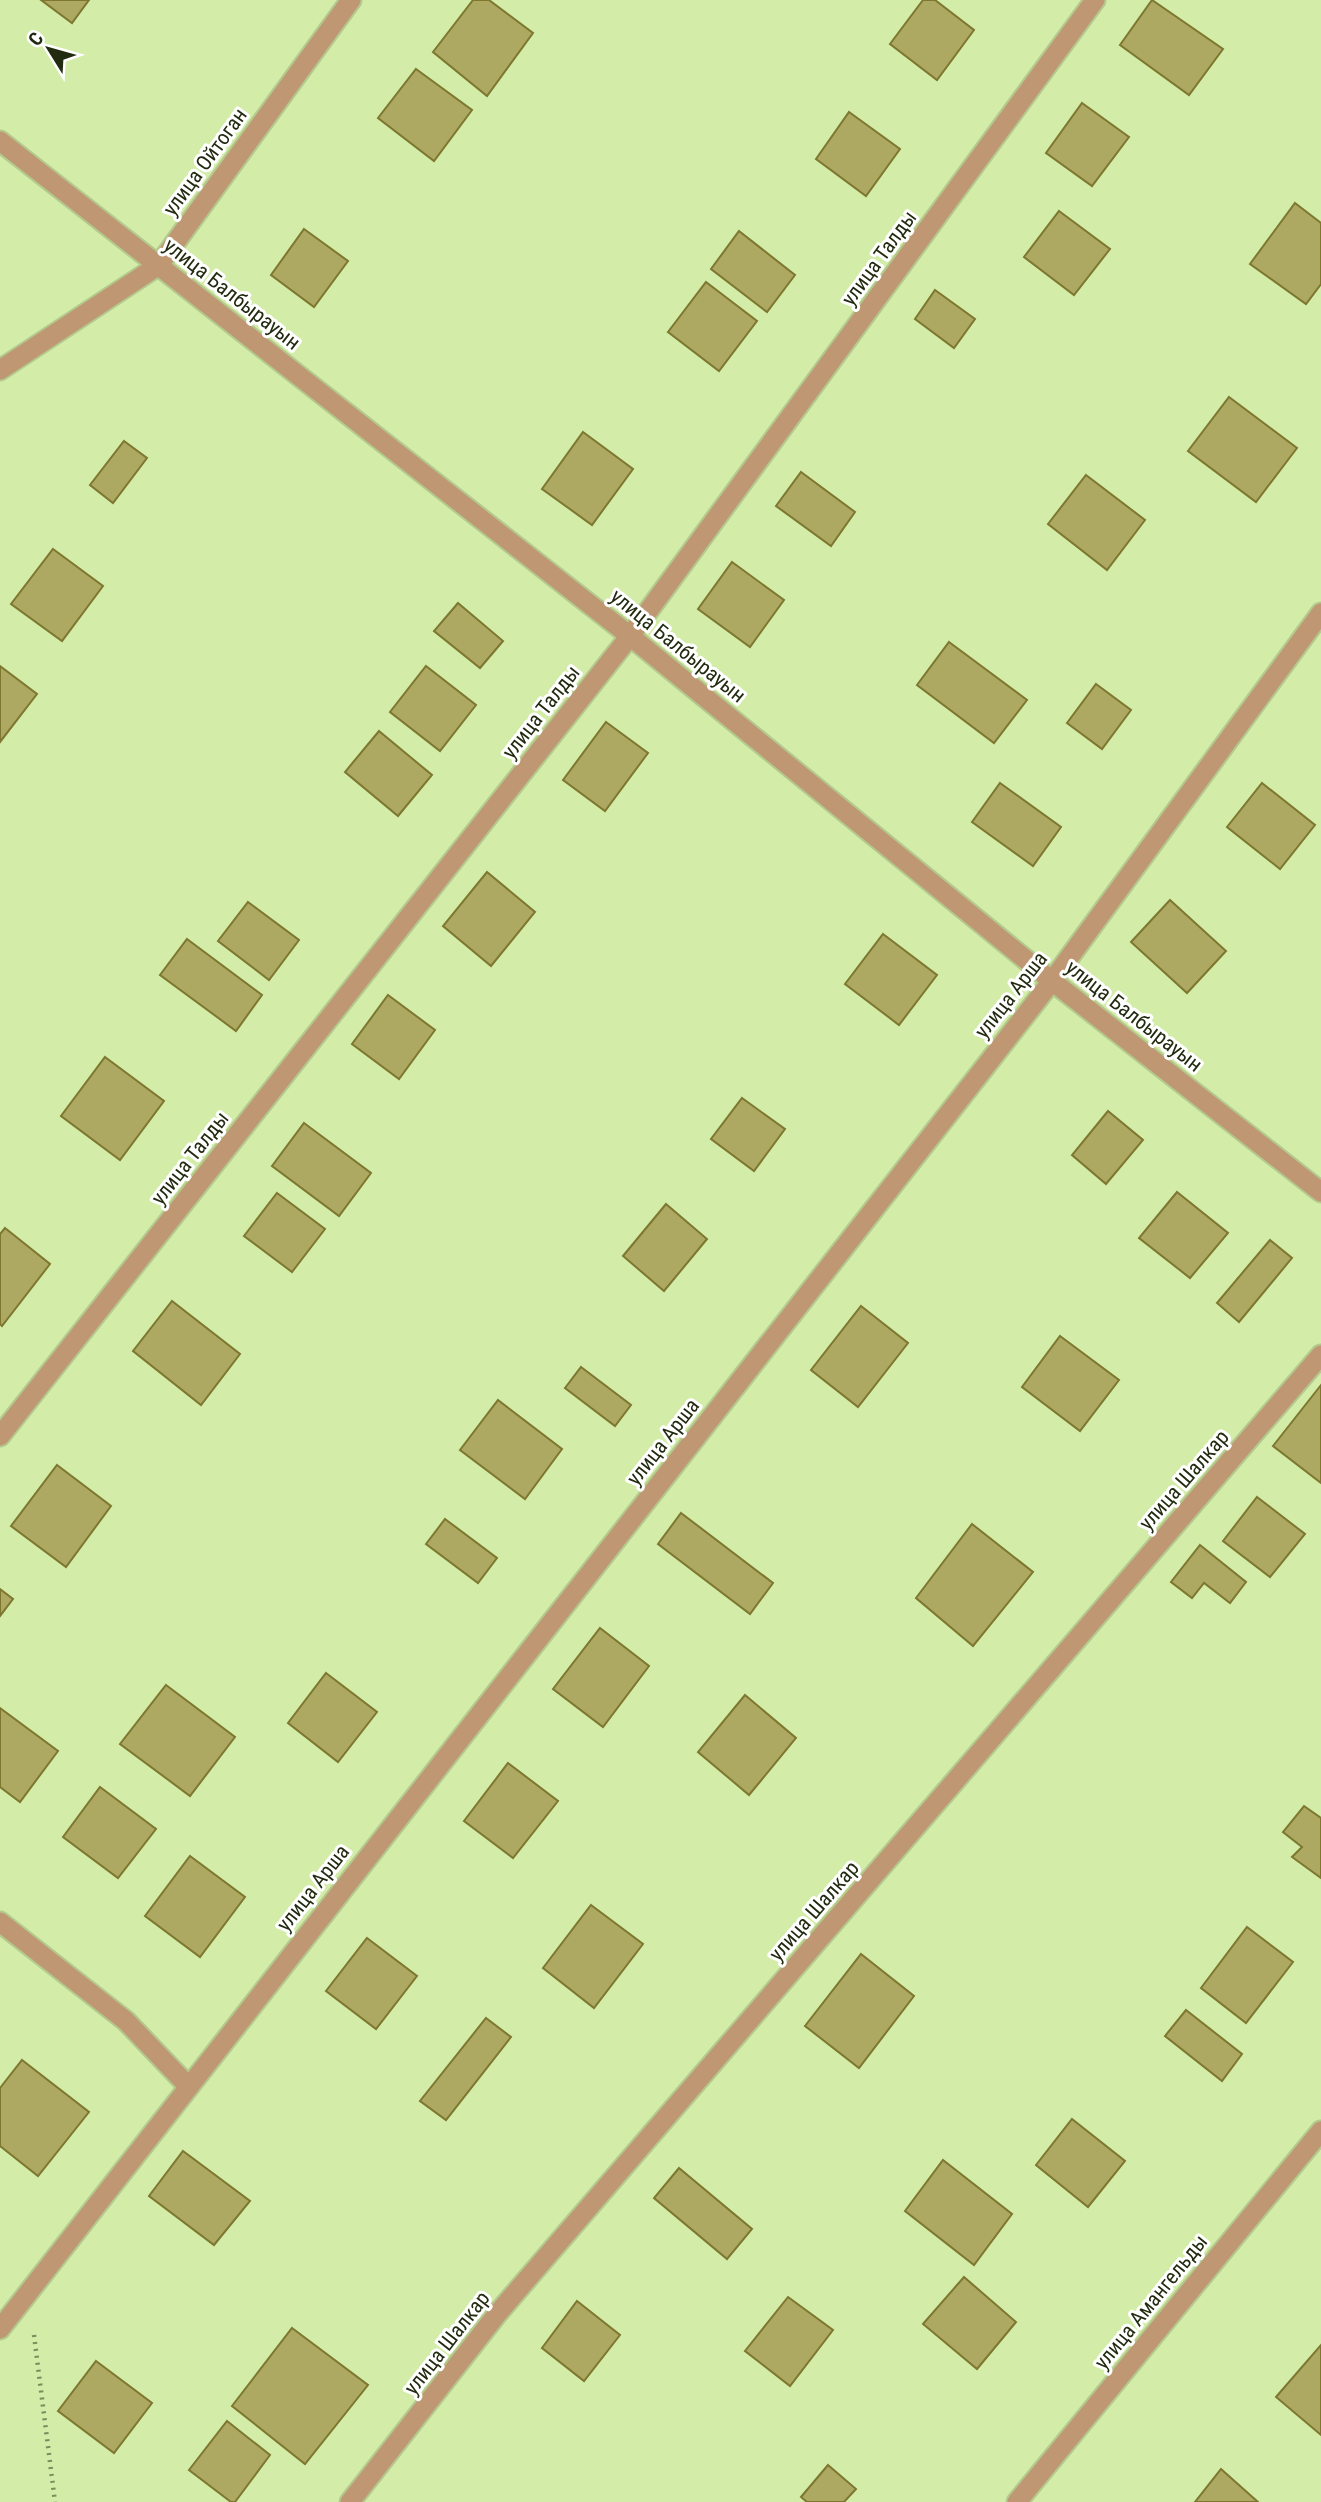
<svg xmlns="http://www.w3.org/2000/svg" width="1321" height="2502" viewBox="0 0 1321 2502" font-family="'Roboto Condensed',sans-serif">
	<rect width="100%" height="100%" fill="#d3eca8"/>
	<g fill="#aea962" stroke="#7d772f" stroke-width="2">
		<polygon points="41,0 89,0 72,23"/>
		<polygon points="473,0 489,0 533,33 487,96 433,52"/>
		<polygon points="923,0 935,0 974,30 937,80 890,44"/>
		<polygon points="1152,0 1223,49 1189,95 1120,45"/>
		<polygon points="416,69 472,110 434,161 378,118"/>
		<polygon points="1082,103 1129,137 1092,186 1046,153"/>
		<polygon points="849,112 900,149 866,196 816,159"/>
		<polygon points="1295,203 1321,223 1321,284 1306,304 1250,264"/>
		<polygon points="1059,211 1110,249 1074,295 1024,257"/>
		<polygon points="304,229 348,261 314,307 271,275"/>
		<polygon points="739,231 795,275 767,312 711,269"/>
		<polygon points="706,282 757,321 719,371 668,332"/>
		<polygon points="935,290 975,319 954,348 915,319"/>
		<polygon points="1229,397 1297,448 1256,502 1188,451"/>
		<polygon points="583,432 633,469 592,525 542,489"/>
		<polygon points="124,441 147,458 113,503 90,485"/>
		<polygon points="801,472 855,512 831,546 776,506"/>
		<polygon points="1086,475 1145,520 1107,570 1048,524"/>
		<polygon points="53,549 103,586 62,641 11,604"/>
		<polygon points="732,562 784,600 750,647 698,609"/>
		<polygon points="458,603 503,641 480,668 434,631"/>
		<polygon points="949,642 1027,700 994,743 917,685"/>
		<polygon points="0,666 37,694 0,742"/>
		<polygon points="426,666 476,705 440,751 390,712"/>
		<polygon points="1096,684 1131,710 1102,749 1067,723"/>
		<polygon points="606,722 648,753 605,811 563,780"/>
		<polygon points="379,731 432,775 398,816 345,772"/>
		<polygon points="1000,783 1061,827 1033,866 972,822"/>
		<polygon points="1262,783 1315,825 1280,869 1227,827"/>
		<polygon points="487,872 535,912 491,966 443,926"/>
		<polygon points="1170,900 1226,951 1187,993 1131,942"/>
		<polygon points="248,902 299,940 269,980 218,941"/>
		<polygon points="883,934 937,975 899,1025 845,984"/>
		<polygon points="187,939 262,995 236,1031 160,975"/>
		<polygon points="388,995 435,1030 399,1079 352,1044"/>
		<polygon points="105,1057 164,1101 120,1160 61,1116"/>
		<polygon points="742,1098 785,1129 754,1171 711,1139"/>
		<polygon points="1108,1111 1143,1140 1106,1184 1072,1155"/>
		<polygon points="304,1123 371,1173 339,1216 272,1166"/>
		<polygon points="1177,1192 1228,1233 1190,1278 1139,1238"/>
		<polygon points="277,1193 325,1229 292,1272 244,1236"/>
		<polygon points="666,1204 707,1239 664,1291 623,1256"/>
		<polygon points="5,1228 50,1264 2,1326 0,1324 0,1234"/>
		<polygon points="1270,1240 1292,1258 1239,1322 1217,1303"/>
		<polygon points="172,1301 240,1354 201,1405 133,1351"/>
		<polygon points="861,1306 908,1343 858,1407 811,1370"/>
		<polygon points="1060,1336 1119,1380 1080,1431 1022,1387"/>
		<polygon points="581,1367 631,1405 615,1426 565,1388"/>
		<polygon points="1321,1385 1321,1483 1273,1446"/>
		<polygon points="498,1400 562,1449 525,1499 460,1450"/>
		<polygon points="57,1465 111,1506 66,1567 11,1526"/>
		<polygon points="1257,1497 1305,1534 1270,1577 1223,1541"/>
		<polygon points="681,1513 773,1583 750,1614 658,1544"/>
		<polygon points="445,1519 497,1558 478,1583 426,1544"/>
		<polygon points="972,1524 1033,1572 973,1646 916,1598"/>
		<polygon points="1200,1545 1246,1582 1230,1603 1204,1583 1192,1598 1171,1582"/>
		<polygon points="0,1589 13,1599 0,1616"/>
		<polygon points="600,1628 649,1666 603,1727 553,1689"/>
		<polygon points="326,1673 377,1712 338,1762 288,1723"/>
		<polygon points="166,1685 235,1737 190,1796 120,1744"/>
		<polygon points="745,1695 796,1738 749,1795 698,1752"/>
		<polygon points="0,1708 58,1751 20,1802 0,1787"/>
		<polygon points="508,1763 558,1801 513,1858 464,1821"/>
		<polygon points="100,1787 156,1829 118,1878 63,1837"/>
		<polygon points="1304,1806 1321,1818 1321,1878 1292,1857 1302,1847 1283,1832"/>
		<polygon points="190,1856 245,1897 200,1957 145,1916"/>
		<polygon points="591,1905 643,1944 594,2008 543,1968"/>
		<polygon points="1247,1927 1293,1962 1246,2023 1201,1988"/>
		<polygon points="367,1938 417,1976 376,2029 326,1991"/>
		<polygon points="861,1954 914,1996 859,2068 805,2026"/>
		<polygon points="1186,2010 1242,2054 1222,2081 1165,2036"/>
		<polygon points="486,2018 511,2037 446,2120 420,2101"/>
		<polygon points="22,2060 89,2112 38,2176 0,2146 0,2088"/>
		<polygon points="1072,2119 1125,2161 1088,2207 1036,2165"/>
		<polygon points="183,2151 250,2201 214,2245 149,2196"/>
		<polygon points="943,2160 1012,2214 974,2265 905,2211"/>
		<polygon points="679,2168 752,2229 727,2259 654,2198"/>
		<polygon points="964,2277 1016,2322 977,2369 923,2324"/>
		<polygon points="788,2297 833,2330 790,2386 745,2351"/>
		<polygon points="577,2301 620,2335 584,2381 542,2348"/>
		<polygon points="292,2328 368,2385 305,2464 232,2406"/>
		<polygon points="1321,2345 1321,2435 1276,2397"/>
		<polygon points="96,2361 152,2403 114,2453 58,2411"/>
		<polygon points="227,2421 270,2455 235,2502 231,2502 189,2470"/>
		<polygon points="828,2465 856,2489 844,2502 807,2502 801,2497"/>
		<polygon points="1221,2469 1258,2502 1195,2502"/>
	</g>
	<g fill="none" stroke-linecap="round" stroke-linejoin="round">
		<defs>
			<g id="minor">
				<polyline points="0,141 630,636 1052,981 1321,1192"/>
				<polyline points="0,370 159,265 351,0"/>
				<polyline points="0,1436 630,636 1095,0"/>
				<polyline points="0,1922 126,2021 188,2086"/>
				<polyline points="0,2329 1052,981 1321,613"/>
				<polyline points="350,2502 498,2313 1321,1355"/>
				<polyline points="1017,2502 1321,2131"/>
			</g>
		</defs>
		<use href="#minor" stroke="#b3c98d" stroke-width="23"/>
		<polyline stroke="#7c8d5d" stroke-width="4.5" stroke-dasharray="2 5" stroke-linecap="butt" points="34,2335 55,2502"/>
		<use href="#minor" stroke="#bf9873" stroke-width="19"/>
	</g>
	<g text-anchor="middle" stroke-width="6" stroke-linejoin="round" paint-order="stroke">
		<g font-size="21" fill="#222b10" stroke="#fff">
			<text transform="translate(205 162) rotate(-54)" y="7">улица Ойтоган</text>
			<text transform="translate(879 258) rotate(-54)" y="7">улица Талды</text>
			<text transform="translate(232 294) rotate(38)" y="7">улица Балбырауын</text>
			<text transform="translate(678 646) rotate(39)" y="7">улица Балбырауын</text>
			<text transform="translate(541 712) rotate(-52)" y="7">улица Талды</text>
			<text transform="translate(1011 995) rotate(-52)" y="7">улица Арша</text>
			<text transform="translate(1134 1016) rotate(38)" y="7">улица Балбырауын</text>
			<text transform="translate(190 1158) rotate(-52)" y="7">улица Талды</text>
			<text transform="translate(663 1442) rotate(-52)" y="7">улица Арша</text>
			<text transform="translate(1184 1480) rotate(-49)" y="7">улица Шалкар</text>
			<text transform="translate(313 1888) rotate(-52)" y="7">улица Арша</text>
			<text transform="translate(814 1911) rotate(-49)" y="7">улица Шалкар</text>
			<text transform="translate(1151 2302) rotate(-51)" y="7">улица Амангельды</text>
			<text transform="translate(447 2343) rotate(-52)" y="7">улица Шалкар</text>
		</g>
	</g>
	<g transform="translate(49 49) rotate(307)" stroke="#ffffff" stroke-width="5" paint-order="stroke">
	<path d="M0-5L12 26L0 18L-12 26Z" fill="#222b10"/>
	<text y="-10" font-size="19" font-weight="bold" text-anchor="middle" fill="#222b10">С</text>
	</g>
</svg>
